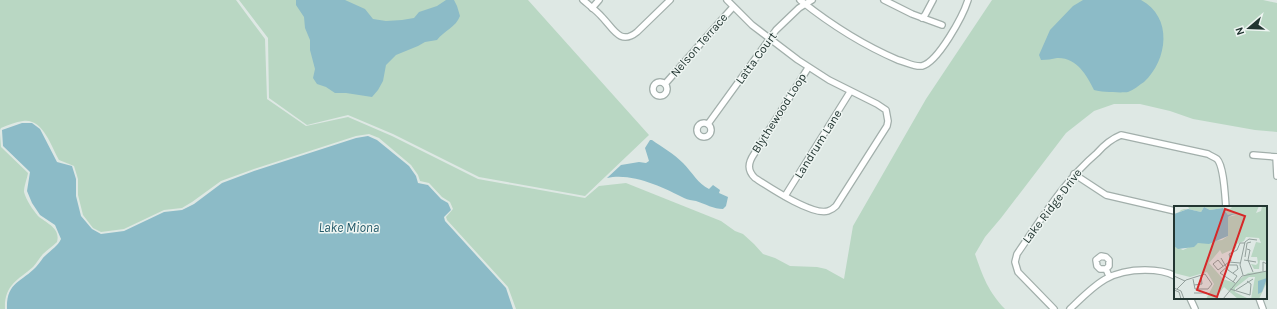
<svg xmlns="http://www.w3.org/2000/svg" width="1277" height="309" viewBox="0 0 1277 309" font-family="Karla,sans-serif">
	<rect width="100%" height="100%" fill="#dee8e4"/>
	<g fill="#b9d7c3">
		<path d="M0 0H236L265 39 267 99 306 126 348 117 392 136 478 179 585 198 599 186 626 183 721 221 735 231 743 234 754 244 763 254 775 258 790 266 817 267 826 269 844 279 853 226 926 99 992 0H1263L1277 3V132L1255 130 1193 119 1170 111 1140 104H1114L1094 111 1066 133 1001 218 985 237 975 254C983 277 988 291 1005 309H516L508 287 447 220 446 217 453 209 450 202 442 197 429 183 420 181 418 175 411 165 379 138 369 134 356 136 254 169 221 181 192 202 182 208 164 210 124 229 101 232 93 228 83 215 78 195V179L74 166 59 160C51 146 43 118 23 121 16 122 8 125 1 128L0 130Z"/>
		<polygon points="239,0 528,0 649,135 585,196 479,177 393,134 348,115 307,125 269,98 268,38"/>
		<path d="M0 134 1 147 28 173C27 179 24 186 24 192 26 200 33 210 38 216 46 223 61 228 57 242 53 246 47 250 43 254 39 258 37 263 33 267 18 280 4 285 5 309H0Z"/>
	</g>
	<g fill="#8cbbc7">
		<path d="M296 0H345L365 9 373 19 386 21 402 20 414 18 419 12 437 6 446 0H454L457 6 460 16C456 27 444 31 437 40L425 42 418 46 396 55 386 65 383 81 378 90 372 97 346 93H335L326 87 317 84 313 78 315 69 310 50V40L305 28 304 17 296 5Z"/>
		<path d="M1083 0H1141C1173 17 1168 60 1144 82 1139 85 1134 90 1128 92 1122 93 1100 92 1094 90 1087 75 1076 57 1057 58 1052 59 1047 60 1041 60L1039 55 1050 30 1073 6Z"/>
		<path d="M22 123H32L40 129 57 162 72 166 76 179V196L81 216 92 229 101 234 124 231 164 212 182 210 194 204 222 183 254 171 356 138 368 136 377 140 409 166 416 176 418 183 428 185 441 199 448 203 451 210 444 217 445 221 506 288 513 309H7C6 282 22 282 36 267 40 263 42 258 46 255 51 250 58 246 61 239L55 225 40 215 32 203 27 191 30 172 3 146 2 130Z"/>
		<path d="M650 140H652C662 147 674 154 683 163 692 172 698 184 709 189L713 185 720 190 719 193 728 197 726 206 723 209C714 209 705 204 696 201 692 200 688 200 684 198 663 187 631 172 607 178L621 165 639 162 646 163 649 161 645 148Z"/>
	</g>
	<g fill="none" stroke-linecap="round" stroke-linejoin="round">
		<defs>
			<g id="street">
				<path d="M583 0C590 6 597 11 602 17 613 28 620 46 637 32L670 0"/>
				<path d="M727 0 752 25 798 60 829 80 877 104 886 110 888 121 887 126 836 206C834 208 831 210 828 211 812 216 769 187 755 178 747 170 748 163 754 154L808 68"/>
				<path d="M800 0C830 24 863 45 898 60 906 62 914 67 922 66 938 62 963 16 968 0"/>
				<polyline points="884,0 912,14 942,25"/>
				<polyline points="592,8 599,0"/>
				<polyline points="922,18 925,15 933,0"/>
				<circle cx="660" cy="89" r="7"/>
				<polyline points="665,84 733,7"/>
				<circle cx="704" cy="130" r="7"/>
				<polyline points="708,124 776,30 799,8 812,0"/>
				<polyline points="1253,155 1277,157"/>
				<polyline points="1276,157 1277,176"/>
				<polyline points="1074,174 1106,195 1175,211"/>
				<polyline points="785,196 850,92"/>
				<polyline points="1106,269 1109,266 1109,260 1106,257 1101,256 1096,260 1097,266 1100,269 1106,269 1109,276"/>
				<polyline points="1190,298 1195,309"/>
				<polyline points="1259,298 1263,309"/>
				<path d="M1054 309 1018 272 1015 262 1017 254C1042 218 1064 181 1097 153 1104 145 1111 139 1121 135L1208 154C1211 156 1214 157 1217 159 1224 166 1225 197 1226 207"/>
				<path d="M1070 309C1095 285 1108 270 1145 270 1155 270 1166 271 1175 276"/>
			</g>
		</defs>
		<use href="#street" stroke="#a2afab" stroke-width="8"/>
		<use href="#street" stroke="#fff" stroke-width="5.5"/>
	</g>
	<g text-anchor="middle" stroke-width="3" stroke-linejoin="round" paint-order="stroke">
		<g font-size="12" fill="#223531" stroke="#eef5f2">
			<text transform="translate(699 45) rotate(-49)" y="4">Nelson Terrace</text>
			<text transform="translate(756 58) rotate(-54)" y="4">Latta Court</text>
			<text transform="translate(779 113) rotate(-58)" y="4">Blythewood Loop</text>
			<text transform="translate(818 144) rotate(-58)" y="4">Landrum Lane</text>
			<text transform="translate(1052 206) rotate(-53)" y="4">Lake Ridge Drive</text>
		</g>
		<g font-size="13" font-style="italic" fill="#245a69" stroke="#eef5f2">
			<text x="349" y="232">Lake Miona</text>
		</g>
	</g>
	<g transform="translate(1174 206)">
		<rect width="93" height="93" fill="#dee8e4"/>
		<path d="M14 0H48L55 4 59 0H85L82 7 87 5 88 0H93V55L86 54 85 63H80L77 58 82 59 84 57 83 51H77L82 36 87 37 85 32 72 31 70 35 63 38 62 42 48 48 46 44 35 57 49 73 61 77 74 67 93 65V76L85 93H77L81 71H75L61 82V86L75 93H64L50 81 41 93H32L40 78 33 66 16 71 0 67V40L9 44 24 37 48 34 54 30V11L62 9H54L49 2 36 4 30 1 27 6 14 3 5 6 7 4 10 3H15Z" fill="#b9d7c3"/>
		<path d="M30 1 36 4 49 2 54 9 62 7 54 11V30L35 38 24 37 20 41 4 43 0 40V8L14 3 27 6ZM93 72 88 86 84 88V75Z" fill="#8cbbc7"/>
		<path fill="none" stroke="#93a09c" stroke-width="1" d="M73 43 76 44 74 54 79 66M71 51 73 37 77 36M47 52 54 64 63 70 59 76M70 54 82 56M57 55 55 48 63 44 66 37H71M49 60 44 54 39 58 44 64 55 56 66 57M89 65V56L93 58M59 67 64 63 63 59H55L46 67 61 77M69 69 66 59 71 36 75 33 83 34M0 70 11 75M20 79 28 78 27 70M0 82 7 85 10 93M3 83 12 74 31 68 38 78 34 83H21L19 73M56 83 76 89 77 78 73 75M0 84 5 86 7 93M62 84 79 73M20 87H33M49 93 68 70 93 65"/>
		<path fill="#d62828" fill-opacity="0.15" stroke="#d62828" stroke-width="2" d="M51 3 71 10 43 91 23 84Z"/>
		<rect width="93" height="93" fill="none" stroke="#223531" stroke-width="2"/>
	</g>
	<g transform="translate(1249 28) rotate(251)" stroke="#eef5f2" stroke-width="3" paint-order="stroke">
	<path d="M0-3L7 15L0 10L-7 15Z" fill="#223531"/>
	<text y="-6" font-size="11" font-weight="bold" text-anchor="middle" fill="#223531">N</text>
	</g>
</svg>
